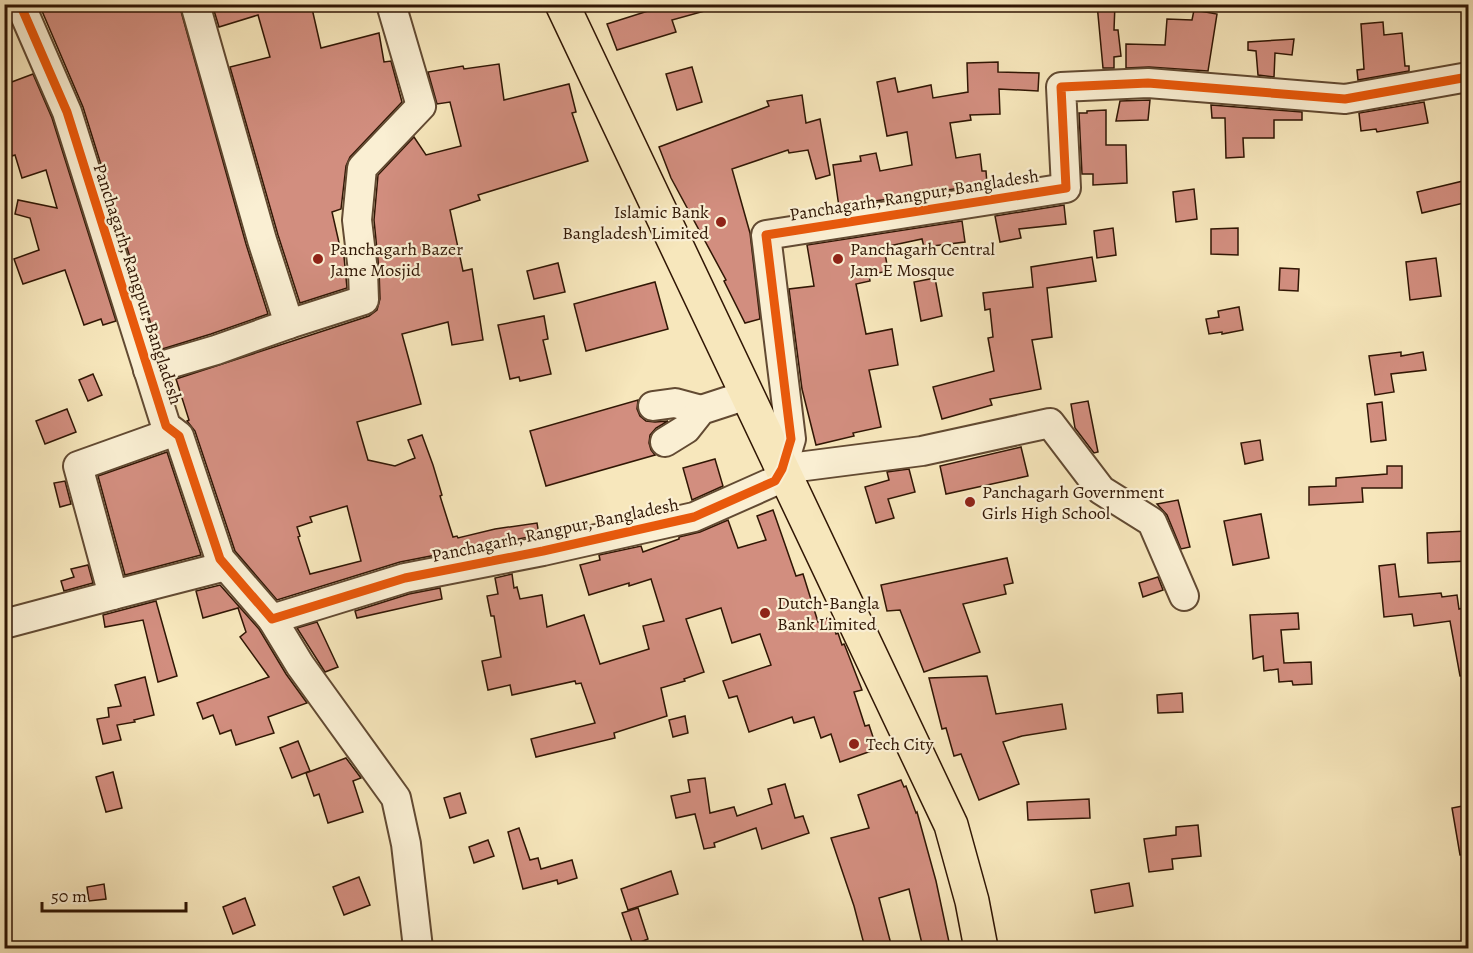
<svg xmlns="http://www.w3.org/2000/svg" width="1473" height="953" viewBox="0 0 1473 953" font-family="Alegreya,serif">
	<rect width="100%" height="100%" fill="#f7e7bc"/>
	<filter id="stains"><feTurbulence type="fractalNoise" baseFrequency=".00333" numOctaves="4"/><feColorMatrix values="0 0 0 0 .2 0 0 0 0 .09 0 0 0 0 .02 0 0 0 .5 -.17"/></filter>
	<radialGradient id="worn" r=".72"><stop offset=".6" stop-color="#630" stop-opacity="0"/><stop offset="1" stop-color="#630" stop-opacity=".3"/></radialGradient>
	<g fill="#d28e7f" stroke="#301604" stroke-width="1.5" fill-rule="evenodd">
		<polygon points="39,4 179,4 246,244 268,314 211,334 159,350 83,107"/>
		<polygon points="212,4 311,4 321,48 379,33 384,62 391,61 402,102 350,157 346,166 341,209 332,212 340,247 343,246 347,288 300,303 278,235 230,67 270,57 258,15 219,27"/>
		<polygon points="670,4 712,4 712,9 672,20 676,32 617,50 607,24"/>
		<polygon points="1097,4 1115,4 1114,30 1118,30 1121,56 1114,57 1114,68 1103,68"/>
		<polygon points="1194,10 1217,14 1208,71 1149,67 1126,68 1126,44 1165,45 1167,19 1192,20"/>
		<polygon points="1383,22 1384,35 1402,33 1405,66 1409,66 1409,71 1358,80 1357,70 1364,69 1361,24"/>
		<polygon points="1294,39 1292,55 1275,53 1274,77 1258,75 1256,51 1248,50 1248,42"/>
		<polygon points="998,62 998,72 1039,73 1038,91 999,89 1000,114 970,115 971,120 950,123 956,158 980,154 982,171 986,171 987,184 829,208 839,207 833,165 861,161 860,156 876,153 880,171 912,165 907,132 887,136 877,82 895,78 898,92 931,85 933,98 968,92 967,63"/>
		<path d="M499 64 504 100 569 84 576 112 572 113 588 161 478 195 480 200 450 210 463 271 472 269 483 340 452 345 448 322 402 334 421 404 357 422 368 460 395 466 415 458 408 440 422 435 433 465 442 495 440 496 453 537 457 536 458 538 495 529 537 523 539 535 400 562 277 600 235 551 195 431 187 421 189 420 176 379 369 316 377 310 380 299 379 270 374 220 378 175 414 137 426 155 461 146 450 102 437 104 428 72 463 66 464 69ZM347 506 361 561 310 574 298 537 300 536 297 527 312 522 310 517Z"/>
		<polygon points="692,67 702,102 677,110 666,74"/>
		<polygon points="33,74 52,118 116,321 103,325 101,319 84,325 65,270 23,284 14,259 39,250 30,218 15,214 18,200 57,208 46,170 22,178 15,155 12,156 4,131 4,91 11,89 9,83"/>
		<polygon points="802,95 806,123 820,119 830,175 816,179 808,150 789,153 788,150 732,169 750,233 760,319 745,323 724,281 726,280 671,178 659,147 769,106 767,101"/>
		<polygon points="1150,100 1148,120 1116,121 1120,101"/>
		<polygon points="1424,102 1428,123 1377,132 1376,129 1361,131 1359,113"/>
		<polygon points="1211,105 1302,112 1302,120 1274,120 1274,138 1243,138 1244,157 1226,158 1225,118 1212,118"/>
		<polygon points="1106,110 1106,145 1126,145 1127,183 1093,185 1093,174 1082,174 1079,113 1087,113 1087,111"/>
		<polygon points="1463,181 1468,202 1422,213 1417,192"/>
		<polygon points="1194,189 1197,219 1176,222 1173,192"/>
		<polygon points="1064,205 1066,224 1019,229 1021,238 1000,242 995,216"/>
		<polygon points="962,221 965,242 924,247 922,239 884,247 888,271 869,275 870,281 856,284 866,334 892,329 898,365 869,370 881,427 853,433 854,436 816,445 802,389 789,289 814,286 807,245"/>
		<polygon points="1113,228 1116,255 1097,258 1094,231"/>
		<polygon points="1238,228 1238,255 1211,254 1211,229"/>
		<polygon points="1092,257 1096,281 1047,288 1052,337 1032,340 1041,389 990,399 992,405 942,419 933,387 994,371 988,338 993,337 990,309 985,310 983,293 1033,287 1031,267"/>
		<polygon points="1436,258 1441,296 1410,300 1406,262"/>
		<polygon points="558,263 565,292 534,299 527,271"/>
		<polygon points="1280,268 1299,269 1298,291 1279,290"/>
		<polygon points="935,278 942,316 921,321 914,282"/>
		<polygon points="655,282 668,329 586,351 574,304"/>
		<polygon points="1239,307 1243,330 1222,334 1222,332 1209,334 1206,319 1219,317 1218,311"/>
		<polygon points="544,316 548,339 543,340 551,374 520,381 519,377 510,379 498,325"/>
		<polygon points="1401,352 1401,356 1423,352 1426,370 1391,374 1394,392 1375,395 1369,356"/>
		<polygon points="93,374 102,395 88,401 79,380"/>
		<polygon points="638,400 637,409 640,416 646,421 655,422 668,421 656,428 650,435 649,443 651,450 655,455 546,486 530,431"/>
		<polygon points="1088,401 1098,452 1094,453 1075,428 1071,404"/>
		<polygon points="1382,402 1386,440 1371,442 1367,404"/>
		<polygon points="67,409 76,432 45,444 36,421"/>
		<polygon points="1260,440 1263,460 1245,464 1241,443"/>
		<polygon points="1021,447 1028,476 946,494 940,466"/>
		<polygon points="167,452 201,555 125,575 98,476"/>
		<polygon points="715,459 723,486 692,500 683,468"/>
		<polygon points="1387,466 1402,466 1402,488 1362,488 1363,502 1309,505 1309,487 1336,486 1336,478 1387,474"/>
		<polygon points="909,469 915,492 888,499 894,518 876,523 865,487 889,480 887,472"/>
		<polygon points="65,481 71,504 60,507 54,483"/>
		<polygon points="1178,500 1190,547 1181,549 1167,515 1157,504"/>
		<polygon points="773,510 796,576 803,574 818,622 830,617 836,634 838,633 842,645 844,644 845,646 862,690 854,692 865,726 869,725 877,749 840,762 831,734 821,738 814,717 794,723 792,717 749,732 737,696 729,698 723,681 771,665 760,634 732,643 721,608 686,619 704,672 684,679 685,681 661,688 667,716 614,733 615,738 536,757 531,739 595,723 581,683 576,684 575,681 512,695 510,685 488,690 482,661 501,657 494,616 491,616 487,596 498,594 495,578 512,574 514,588 517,587 520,599 542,595 547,627 584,615 600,664 649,649 643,626 664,621 651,579 629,586 629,583 589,595 580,565 600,560 599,555 641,546 643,552 679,539 679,537 700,532 728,520 738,548 766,540 757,516"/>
		<polygon points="1261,514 1269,558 1233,565 1224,521"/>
		<polygon points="1467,531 1468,561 1428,563 1427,533"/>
		<polygon points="1007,558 1013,583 1004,585 1006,594 963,604 980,652 924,672 900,610 887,611 881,585"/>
		<polygon points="1395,564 1399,597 1441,593 1442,597 1457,595 1459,609 1468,607 1468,675 1460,676 1450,621 1414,626 1412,614 1384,617 1379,566"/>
		<polygon points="88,565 93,583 64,591 61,581 74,577 71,569"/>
		<polygon points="1158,577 1163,590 1143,597 1139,583"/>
		<polygon points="220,585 259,629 286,674 307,703 268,717 274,733 236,745 231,730 220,734 213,715 203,719 197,703 269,677 240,637 246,632 238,608 203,618 196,591"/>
		<polygon points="440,588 442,599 357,618 355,611 409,594"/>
		<polygon points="156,601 177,676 158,682 143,620 105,627 103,615"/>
		<polygon points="1298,613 1299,629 1281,630 1284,663 1311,662 1312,684 1293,685 1292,681 1279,682 1278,669 1264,671 1263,656 1253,659 1250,615"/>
		<polygon points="317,622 338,667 325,672 297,628"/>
		<polygon points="987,676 996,714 1062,704 1066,729 1022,736 1003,742 1019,784 979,800 961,754 954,756 946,728 942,729 929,678"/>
		<polygon points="145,677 154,715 134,720 135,722 117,725 121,740 103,744 97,719 109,717 108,708 121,706 115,685"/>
		<polygon points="1182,693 1183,712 1158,713 1157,695"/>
		<polygon points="685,716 688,733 673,737 669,720"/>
		<polygon points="298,741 310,771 292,778 280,748"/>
		<polygon points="346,758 361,778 353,781 363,812 328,823 319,794 314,796 306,773"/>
		<polygon points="113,772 122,808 106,812 96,777"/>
		<polygon points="705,778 710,813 734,807 737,816 772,804 768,789 785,784 795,818 803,816 809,833 762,849 756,828 714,843 715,847 704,849 695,814 676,818 671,796 690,792 688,780"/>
		<polygon points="901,780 904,787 906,786 916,813 917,812 936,881 949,942 923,948 909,889 879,898 892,948 865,948 854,906 831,838 869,828 858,795"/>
		<polygon points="460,793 466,813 450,818 444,798"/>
		<polygon points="1089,799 1090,818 1028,820 1027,802"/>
		<polygon points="1468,805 1468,854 1460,855 1452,808"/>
		<polygon points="1198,825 1201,856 1172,859 1173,869 1149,872 1144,839 1176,835 1176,827"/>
		<polygon points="519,828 530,860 538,858 541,869 572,860 577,878 558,884 557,880 523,889 508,832"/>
		<polygon points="488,840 494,856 474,863 469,847"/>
		<polygon points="671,871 678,894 628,910 621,889"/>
		<polygon points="359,877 370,905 344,915 333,887"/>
		<polygon points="1129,883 1133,906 1095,913 1091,890"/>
		<polygon points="104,884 106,899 89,901 87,887"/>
		<polygon points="245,898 255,925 233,934 223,907"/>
		<polygon points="638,908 648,939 633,945 622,913"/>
	</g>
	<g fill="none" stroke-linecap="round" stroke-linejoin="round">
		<defs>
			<g id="minor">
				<polyline points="20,4 67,112 166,426 179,436 220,559 272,619 405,578 543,551 694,517 775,481 782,469 791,439 766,235 1066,188 1061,87 1148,83 1345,99 1468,77"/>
				<polyline points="289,324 364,300 363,271 357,220 362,168 421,106 391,4"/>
				<polyline points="148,370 216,350 289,324 262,240 195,4"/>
				<polyline points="653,406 675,403 701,410"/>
				<polyline points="173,432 78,466 113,595 226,566"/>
				<polyline points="665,442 686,429 701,410 747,395"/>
				<polyline points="782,469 922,451 1050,423 1101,490 1152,522 1184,596"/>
				<polyline points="272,619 300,665 396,798 406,844 418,948"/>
				<polyline points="4,624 113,595"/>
			</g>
			<polyline id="highway" points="562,4 951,825 972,901 981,948"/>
		</defs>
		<use href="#minor" stroke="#624a32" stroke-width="32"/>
		<use href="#highway" stroke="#301604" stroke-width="36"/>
		<use href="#minor" stroke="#faefd3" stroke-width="28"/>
		<use href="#highway" stroke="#f7e7bc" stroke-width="33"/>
		<defs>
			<polyline id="cycleway" points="20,4 67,112 166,426 179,436 220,559 272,619 405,578 543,551 694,517 775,481 782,469 791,439 766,235 1066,188 1061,87 1148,83 1345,99 1468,77"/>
		</defs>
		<use href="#cycleway" stroke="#faefd3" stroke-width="13"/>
		<use href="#cycleway" stroke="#e8590c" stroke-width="9"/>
	</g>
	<g fill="#8f2418" stroke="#faefd3" stroke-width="2">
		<circle cx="721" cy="222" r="6"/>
		<circle cx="318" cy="259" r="6"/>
		<circle cx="838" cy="259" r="6"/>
		<circle cx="970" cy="502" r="6"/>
		<circle cx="765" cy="613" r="6"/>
		<circle cx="854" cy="744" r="6"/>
	</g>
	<g text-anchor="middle" stroke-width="4.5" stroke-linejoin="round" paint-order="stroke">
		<g font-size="18" fill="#301604" stroke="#faefd3">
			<text transform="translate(914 195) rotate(-9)" y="6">Panchagarh, Rangpur, Bangladesh</text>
			<text transform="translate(138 284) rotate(72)" y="6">Panchagarh, Rangpur, Bangladesh</text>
			<text transform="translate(555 530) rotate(-12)" y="6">Panchagarh, Rangpur, Bangladesh</text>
		</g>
		<g font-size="18" fill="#301604" stroke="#faefd3" text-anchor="start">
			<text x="709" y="218" text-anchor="end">Islamic Bank<tspan x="709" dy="21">Bangladesh Limited</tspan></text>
			<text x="330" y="255">Panchagarh Bazer<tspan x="330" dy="21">Jame Mosjid</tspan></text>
			<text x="850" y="255">Panchagarh Central<tspan x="850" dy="21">Jam E Mosque</tspan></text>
			<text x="982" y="498">Panchagarh Government<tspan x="982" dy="21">Girls High School</tspan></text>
			<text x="777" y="609">Dutch-Bangla<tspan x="777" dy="21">Bank Limited</tspan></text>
			<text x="866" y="750">Tech City</text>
		</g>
	</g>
	<rect width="1473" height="953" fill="none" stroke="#f7e7bc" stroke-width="24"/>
	<rect x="6" y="6" width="1461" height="941" fill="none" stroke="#301604" stroke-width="3"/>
	<rect x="12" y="12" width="1449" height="929" fill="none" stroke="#301604" stroke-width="1.5"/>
	<path d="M42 902v9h144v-9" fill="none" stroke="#301604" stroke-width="3"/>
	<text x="51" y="902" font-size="18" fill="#301604" stroke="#faefd3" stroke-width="4.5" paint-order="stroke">50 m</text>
	<rect width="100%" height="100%" filter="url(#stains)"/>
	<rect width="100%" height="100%" fill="url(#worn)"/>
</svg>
